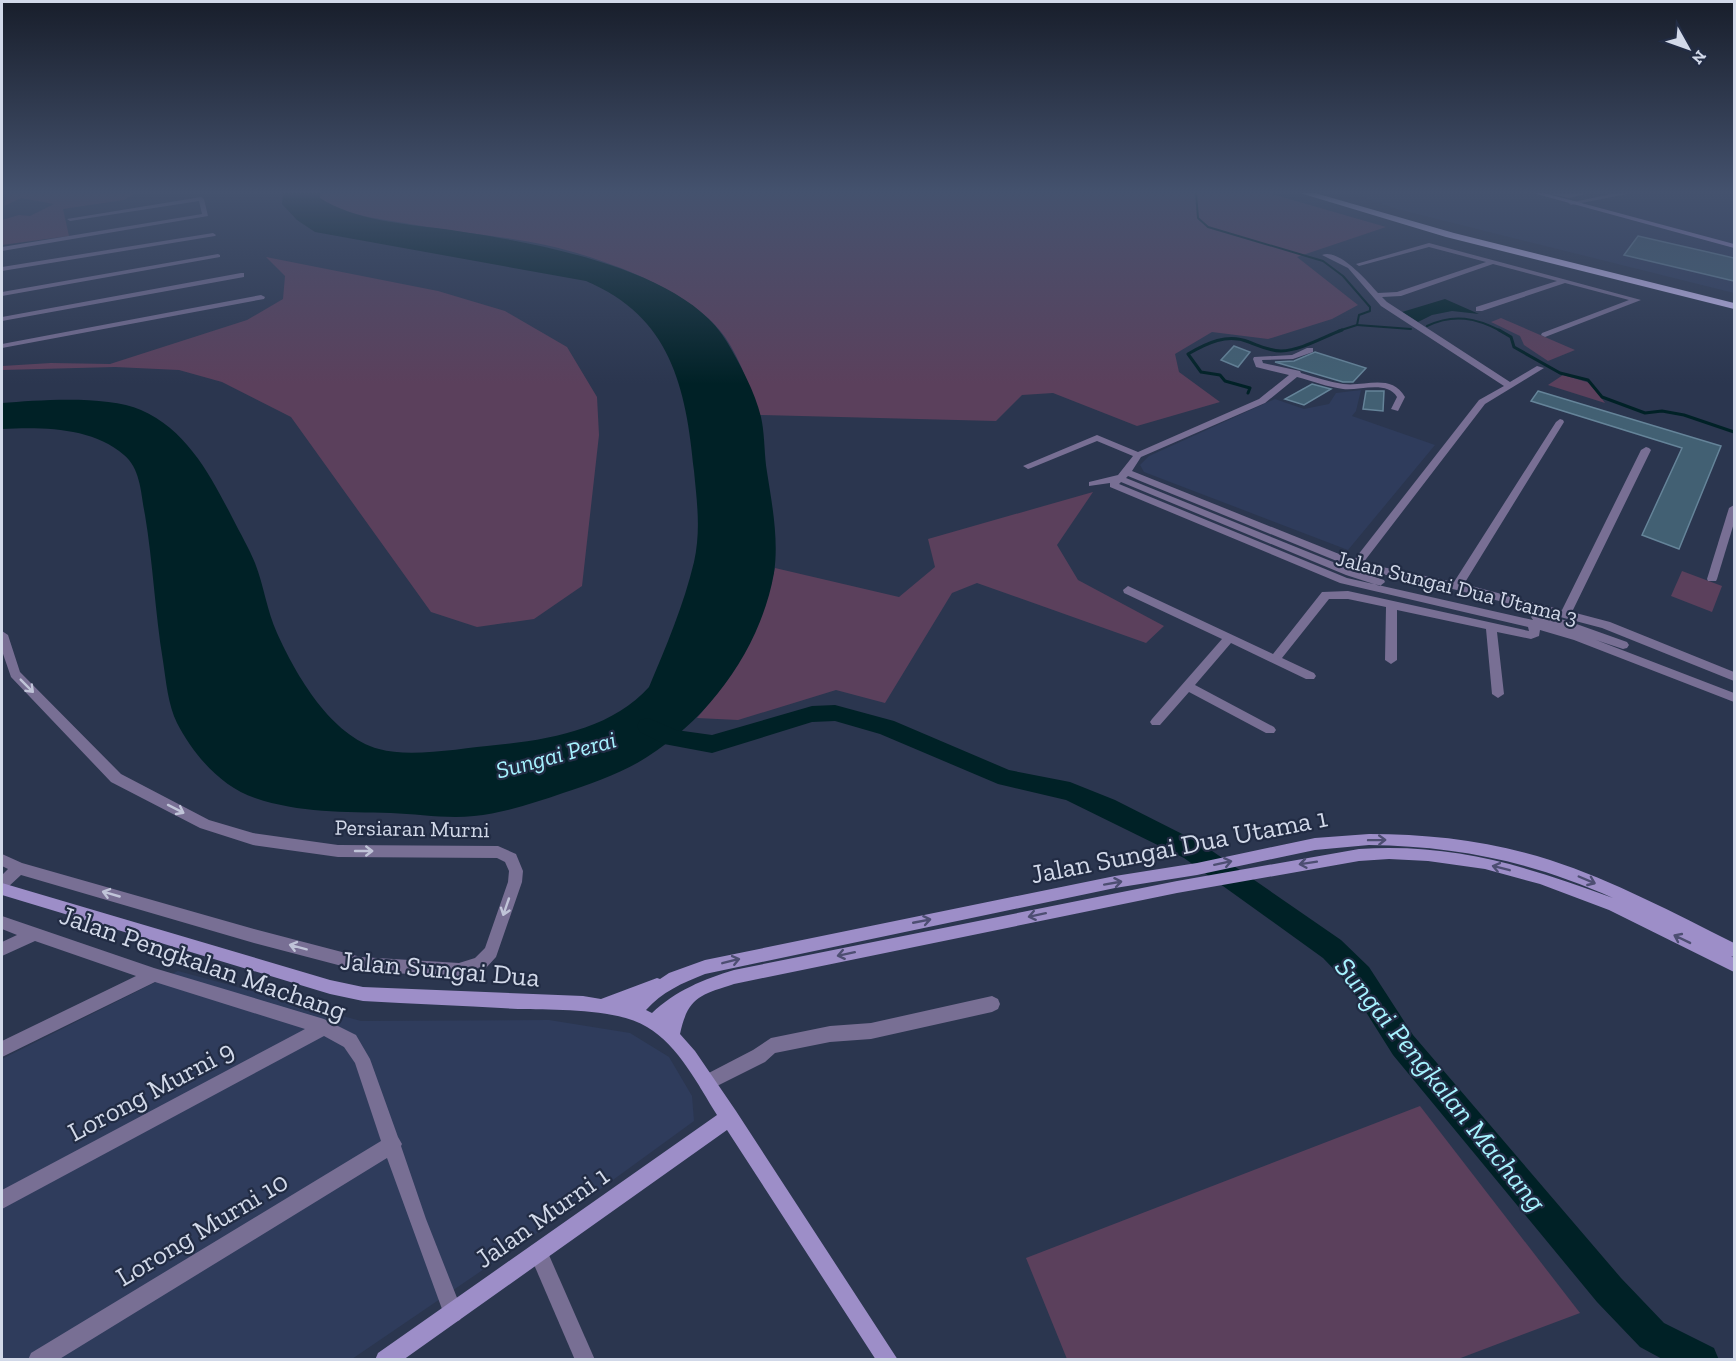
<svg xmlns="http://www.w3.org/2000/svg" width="1736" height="1361" viewBox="0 0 1736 1361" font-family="'Zilla Slab',serif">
	<rect width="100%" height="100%" fill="#2b364f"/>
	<g fill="#2f3c5c">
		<polygon points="1351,193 1734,193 1734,293 1397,209"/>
		<polygon points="1361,390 1356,411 1352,416 1435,445 1348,550 1144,472 1140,465 1149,456 1275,399 1304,409 1329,404 1336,393"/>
		<polygon points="178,971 361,1021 549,1020 630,1033 669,1057 692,1096 694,1121 584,1201 352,1359 2,1360 2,1059"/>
	</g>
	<g fill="#5b405c">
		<polygon points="2,193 136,193 124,200 63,209 69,236 2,245 2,220 19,215 30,216 54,204 21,198 4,206 7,195"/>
		<path d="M320 193H1268L1386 227 1297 257 1358 305 1332 319 1268 339 1212 332 1175 354 1179 372 1220 402 1137 426 1053 393 1022 395 996 421 760 415C750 390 741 360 725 337 692 290 605 259 550 246 506 236 460 233 416 225 385 219 346 217 320 198Z"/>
		<polygon points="266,257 438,291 505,311 567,347 597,397 599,435 582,586 534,619 477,627 431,612 291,417 222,382 179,370 115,367 2,370 2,366 51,363 110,364 247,320 283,299 285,276"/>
		<polygon points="1501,318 1575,350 1548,361 1524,345 1520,336 1491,322"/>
		<polygon points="1563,375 1590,383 1605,403 1548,385"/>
		<path d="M1093 492 1057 545 1078 580 1164 626 1146 643 977 583 952 593 885 703 836 690 738 720 697 718C738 670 760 630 775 568L899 597 935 567 928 539Z"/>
		<polygon points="1682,571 1722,586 1712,612 1671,596"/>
		<polygon points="1420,1106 1580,1313 1458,1359 1067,1359 1026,1258"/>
	</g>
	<g fill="#002126">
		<path d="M283 193H320V198C354 220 404 224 444 229 525 241 683 266 727 342 740 364 755 392 761 417 765 435 764 454 767 472 772 504 779 540 774 573 761 647 711 717 647 757 623 773 590 784 563 793 534 803 504 813 474 816 447 819 418 814 391 813 345 812 299 813 255 798 221 787 193 754 177 723 168 705 166 681 163 661 155 612 153 563 145 515 141 495 141 469 124 455 92 427 42 427 2 429V403C40 400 107 395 141 410 187 430 211 476 233 519 240 533 249 548 255 563 264 586 267 611 277 633 296 675 331 736 379 749 410 758 463 748 496 745 550 740 613 728 649 687 666 647 684 604 694 562 701 531 697 502 694 471 686 387 671 317 586 281L315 232 297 220 282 204Z"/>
		<polygon points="1445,299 1479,314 1452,311 1432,315 1418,322 1402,312"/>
	</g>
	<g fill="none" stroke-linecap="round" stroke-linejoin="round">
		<g stroke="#002126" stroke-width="2">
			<polyline points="1196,193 1198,218 1208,227 1323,261 1343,276 1370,307 1370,311 1359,315 1357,325 1338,331"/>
			<polyline points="1357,325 1411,329"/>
			<path d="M1427 326C1454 313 1476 318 1501 331"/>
		</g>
		<g stroke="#002126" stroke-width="3">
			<polyline points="1499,330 1511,337 1514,347 1560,373 1588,380 1602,397 1645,413 1662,411 1684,415 1734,432"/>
			<path d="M1248 393 1250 388 1225 381 1220 375 1201 372 1188 354C1207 343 1227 333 1249 342 1260 346 1269 351 1281 351 1302 350 1323 337 1342 330"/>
		</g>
		<polygon fill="#002126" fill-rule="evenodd" points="835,705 894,721 1009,770 1070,782 1115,800 1202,844 1341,940 1369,967 1413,1035 1621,1278 1664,1323 1714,1348 1719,1360 1664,1360 1640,1347 1597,1302 1393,1055 1349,985 1323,958 1184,858 1066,800 998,784 880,734 835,721 812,722 712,753 664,744 640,732 637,726 640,720 648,718 676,730 712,735 812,706"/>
	</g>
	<g fill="#426073" stroke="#658499" stroke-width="1.5">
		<polygon points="1638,236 1734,258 1734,281 1624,255"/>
		<polygon points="1234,346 1250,352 1238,367 1221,360"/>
		<polygon points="1315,352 1366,368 1353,382 1343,382 1275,362 1294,361"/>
		<polygon points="1312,384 1331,389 1304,405 1285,399"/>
		<polygon points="1366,391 1384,391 1383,411 1363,409"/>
		<polygon points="1538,391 1721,446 1679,549 1642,535 1682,448 1531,401"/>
	</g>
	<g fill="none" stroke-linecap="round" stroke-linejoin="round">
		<g fill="#786f94" fill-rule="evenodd">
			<polygon points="1547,193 1585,193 1585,194 1569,198"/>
			<polygon points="1617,193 1632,193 1571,205 1568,203"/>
			<polygon points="201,197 204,199 208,216 2,251 2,247 202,214 199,201 70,221 67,219"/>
			<polygon points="213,233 216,235 215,236 2,271 2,267"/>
			<path d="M1429 243 1641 300 1545 337 1541 335 1542 333 1629 300 1565 283 1482 311H1476V307L1557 281 1493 264 1401 296 1382 297 1387 302 1510 382 1537 366 1544 368 1485 404 1363 563 1454 582 1556 422 1560 419 1563 420 1564 422 1464 584 1562 610 1641 450 1646 447 1649 448 1651 450 1572 612 1610 622 1734 672V681L1602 628 1457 590 1358 569 1357 571 1384 580 1385 582 1380 586 1346 575 1121 482 1119 484 1347 578 1533 620 1576 633 1533 620 1531 617 1533 614 1537 613 1568 621 1627 642 1629 645 1627 648 1623 649 1596 640 1734 693V702L1574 640 1540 630 1539 636 1531 639 1497 632 1504 694 1498 698 1492 694 1486 629 1397 610V660L1391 664 1385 660 1386 607 1348 599H1329L1282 658 1314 673 1316 676 1314 679H1306L1231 643 1195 685 1274 727 1276 730 1274 733H1266L1189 692 1160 725H1152L1150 722 1152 719 1222 639 1124 593 1123 590 1128 586 1273 654 1322 592 1348 591 1529 631 1528 627 1340 583 1110 487V483L1089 486V482L1118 475 1133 456 1097 441 1031 468 1028 469 1023 466 1097 435 1138 452 1259 399 1289 375 1256 367 1253 359 1254 357 1292 355 1307 348H1313V352L1293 359 1262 360 1263 363 1300 371 1301 373C1315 377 1329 382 1343 384 1365 387 1391 373 1405 397L1398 411 1391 409 1397 397C1387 380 1359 391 1343 389 1328 387 1312 381 1297 377L1265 403 1141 457 1132 471 1354 560 1479 400 1504 386 1381 306 1348 268 1322 255C1339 248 1367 281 1378 293L1397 292 1486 262 1429 247 1359 266 1356 264ZM1128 476 1349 566 1348 568 1126 478Z"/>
			<polygon points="218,254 220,255 220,257 2,296 2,292"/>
			<polygon points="241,273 244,273 244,277 2,321 2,317"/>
			<polygon points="261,295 265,297 264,299 2,348 2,344"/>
			<polygon points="1734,505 1734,523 1717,579 1716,581 1708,581 1707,579 1729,508"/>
			<polygon points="2,631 8,635 20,672 121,774 209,820 253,833 338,845 498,846 516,854 523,871 522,882 496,957 485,969 459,977 361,971 254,943 21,875 7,888 2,890 2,875 8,869 2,866 2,854 22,863 254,929 361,957 459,963 475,958 485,948 508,882 509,871 505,862 497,858 338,857 253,845 200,828 111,782 11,677 2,651"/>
			<polygon points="2,916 154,968 324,1019 356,1035 370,1059 398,1137 402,1144 401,1146 426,1219 463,1313 460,1320 453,1323 446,1320 387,1158 58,1360 28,1360 31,1353 381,1141 355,1063 344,1047 324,1036 2,1209 2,1190 305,1029 155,982 2,1057 2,1041 136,976 35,941 2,956 2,942 17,935 2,929"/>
			<polygon points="992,996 998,999 1000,1004 998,1009 992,1012 871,1039 830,1042 775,1053 765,1062 707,1091 701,1089 699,1083 701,1077 753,1050 771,1038 830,1026 871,1023"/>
			<polygon points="538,1244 545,1246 595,1360 575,1360 529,1253 531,1246"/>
		</g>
		<g fill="#9d8ec8" fill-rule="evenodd">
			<polygon points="1533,193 1544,193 1734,244 1734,248"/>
			<path d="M1369 834C1431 834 1491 841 1550 860 1614 881 1674 913 1734 943V957L1731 956 1734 958V972L1609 910 1540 884 1485 869 1428 861 1389 859 1359 861 1177 893 734 984C700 995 688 997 680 1034L695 1051 736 1111 898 1360H876L727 1130 403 1360H375L378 1353 717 1115C698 1085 679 1046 647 1027 616 1008 554 1010 518 1009 466 1006 415 1004 363 1001L330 994 2 895V883L330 980 363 987 583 996 601 999 657 978 660 979 669 973 705 960 1115 876 1197 863 1315 838ZM1369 845C1457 846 1533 862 1613 898 1526 866 1454 843 1359 849L1177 881 734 970C704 979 675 991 652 1013L646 1010C662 992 682 983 705 974L1115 888 1197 875 1315 850Z"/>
		</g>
		<polygon fill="#cfc2f9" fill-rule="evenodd" points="1300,193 1315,193 1454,233 1734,303 1734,309 1446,237"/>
	</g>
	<defs><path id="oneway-shaft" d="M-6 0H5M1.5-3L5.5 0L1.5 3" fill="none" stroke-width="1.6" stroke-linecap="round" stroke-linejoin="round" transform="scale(1.5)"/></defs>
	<g stroke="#c0c4d8">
		<use href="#oneway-shaft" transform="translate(27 686) rotate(45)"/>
		<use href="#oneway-shaft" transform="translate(176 809) rotate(27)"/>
		<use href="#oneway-shaft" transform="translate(364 851)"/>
		<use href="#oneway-shaft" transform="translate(111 894) rotate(-164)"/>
		<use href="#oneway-shaft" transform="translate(506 907) rotate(109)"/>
		<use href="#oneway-shaft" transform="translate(298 947) rotate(-165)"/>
	</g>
	<g stroke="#4d4e72">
		<use href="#oneway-shaft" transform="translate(1377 840) rotate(-1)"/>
		<use href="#oneway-shaft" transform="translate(1223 863) rotate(-12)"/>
		<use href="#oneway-shaft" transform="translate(1308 863) rotate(171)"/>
		<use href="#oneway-shaft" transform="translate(1501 868) rotate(-166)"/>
		<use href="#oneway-shaft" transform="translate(1587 880) rotate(23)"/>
		<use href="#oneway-shaft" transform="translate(1113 883) rotate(-10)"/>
		<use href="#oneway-shaft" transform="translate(1037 915) rotate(168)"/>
		<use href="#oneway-shaft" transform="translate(922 921) rotate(-11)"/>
		<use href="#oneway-shaft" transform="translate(1682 939) rotate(-154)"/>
		<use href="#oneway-shaft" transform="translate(846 954) rotate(168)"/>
		<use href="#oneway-shaft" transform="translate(731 961) rotate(-14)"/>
	</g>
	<linearGradient id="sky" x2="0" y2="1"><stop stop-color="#181e2b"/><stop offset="0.5" stop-color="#44526e"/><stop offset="1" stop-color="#44526e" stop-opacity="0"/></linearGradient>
	<rect width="1736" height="384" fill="url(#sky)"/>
	<g text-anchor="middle" stroke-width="4.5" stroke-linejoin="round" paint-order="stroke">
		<g font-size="22" fill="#d2d9e9" stroke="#222c44">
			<text transform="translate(1457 587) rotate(14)" y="8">Jalan Sungai Dua Utama 3</text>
			<text transform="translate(412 828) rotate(1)" y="8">Persiaran Murni</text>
		</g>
		<g font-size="24" font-style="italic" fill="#a6f3ff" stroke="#222c44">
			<text transform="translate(556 755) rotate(-15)" y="8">Sungai Perai</text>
		</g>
		<g font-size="27" fill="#d2d9e9" stroke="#222c44">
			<text transform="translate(1179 846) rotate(-11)" y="9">Jalan Sungai Dua Utama 1</text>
			<text transform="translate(203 963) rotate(19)" y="9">Jalan Pengkalan Machang</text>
			<text transform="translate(440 969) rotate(5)" y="9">Jalan Sungai Dua</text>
			<text transform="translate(151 1091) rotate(-28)" y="9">Lorong Murni 9</text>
			<text transform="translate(542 1217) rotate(-35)" y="9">Jalan Murni 1</text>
			<text transform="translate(202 1229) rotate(-31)" y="9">Lorong Murni 10</text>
		</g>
		<g font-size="28" font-style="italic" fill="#a6f3ff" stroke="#222c44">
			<text transform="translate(1441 1084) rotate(51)" y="10">Sungai Pengkalan Machang</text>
		</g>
	</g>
	<rect width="1736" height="1361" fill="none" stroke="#d2d9e9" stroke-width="6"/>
	<g transform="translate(1688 48) rotate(130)" stroke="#222c44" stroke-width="4.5" paint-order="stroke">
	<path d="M0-4.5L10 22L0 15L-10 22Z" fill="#d2d9e9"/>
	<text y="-9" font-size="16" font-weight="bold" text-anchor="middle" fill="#d2d9e9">N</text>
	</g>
</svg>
